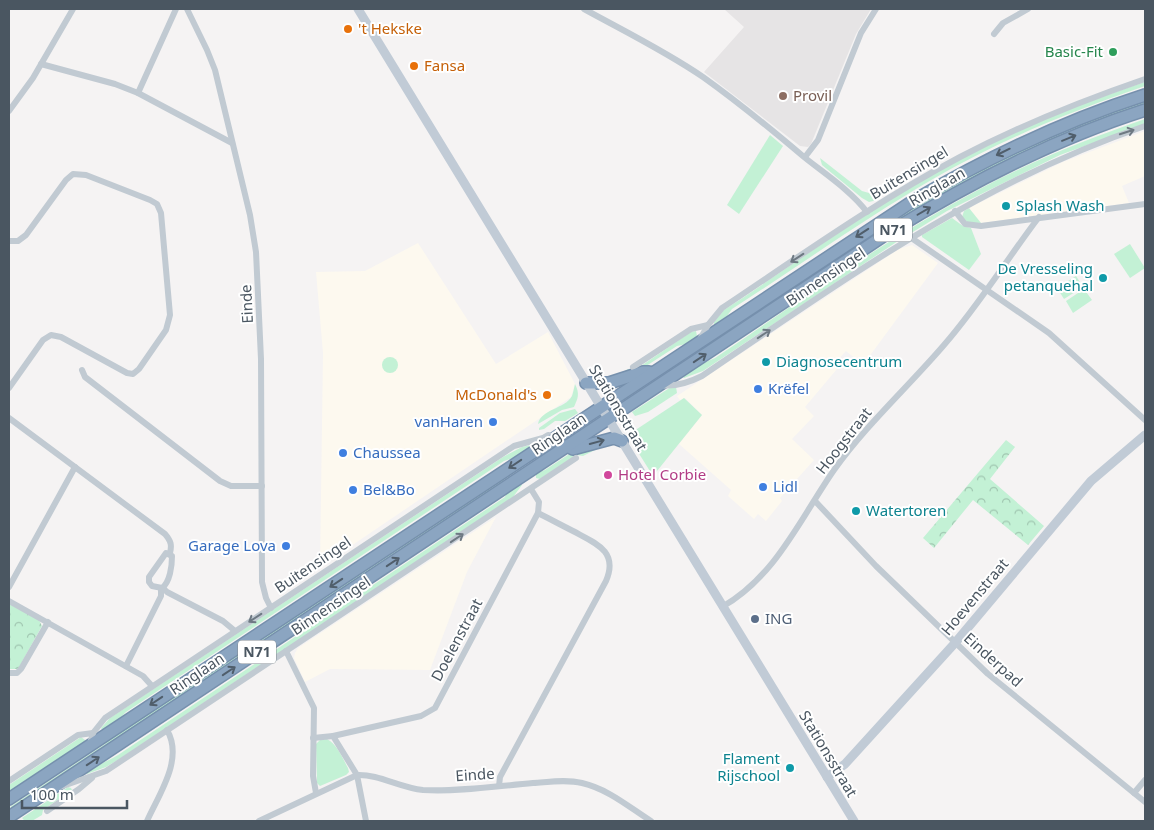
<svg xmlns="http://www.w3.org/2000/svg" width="1154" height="830" viewBox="0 0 1154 830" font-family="'Noto Sans',sans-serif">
	<defs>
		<pattern id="forest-crowns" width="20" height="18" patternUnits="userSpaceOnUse" patternTransform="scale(1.25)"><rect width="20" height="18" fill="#c3f1d5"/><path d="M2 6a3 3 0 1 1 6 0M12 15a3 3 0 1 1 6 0" fill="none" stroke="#a0c6b0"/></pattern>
	</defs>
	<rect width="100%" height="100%" fill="#f5f3f3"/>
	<g fill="#fdf9ef">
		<polygon points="1145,131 1145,176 1122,186 1129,203 981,223 969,208 1063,162"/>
		<polygon points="418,243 496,364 548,332 575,384 571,397 320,567 323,353 316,272 365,271"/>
		<polygon points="912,245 938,263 863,365 846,351 833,365 837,369 805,407 814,416 792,439 814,460 780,498 782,501 766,521 758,514 754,519 728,496 731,490 679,444 702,415 685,398 680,400 677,396 899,249"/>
		<polygon points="496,517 467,572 430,670 330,669 305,682 294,658 295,653 298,648"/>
	</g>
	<polygon fill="#e6e4e5" points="724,9 871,9 856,34 811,144 808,147 800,146 704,72 744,27"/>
	<g fill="#c3f1d5">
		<path d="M1145 82V86C1072 111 1000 140 933 179 864 219 799 266 732 309L727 316 714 325V322L724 310C784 271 841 229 901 193 978 146 1060 110 1145 82Z"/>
		<polygon points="1145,100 1145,106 997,166 628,401 627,399 712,342 716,335 939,191 1003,157 1086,121"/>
		<path d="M1145 119V124L1060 155 947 211 895 243 703 371 684 378 683 377 699 365 715 358C801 300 886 239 978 190 1031 161 1088 139 1145 119Z"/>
		<polygon points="770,135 783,146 739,214 727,205"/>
		<polygon points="820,158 862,191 876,195 877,200 869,202 862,198 822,165"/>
		<polygon points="969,208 981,223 968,223 962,217 964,211"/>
		<polygon points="952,218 963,226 971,228 981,254 969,270 922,237 922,235"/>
		<polygon points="1130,244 1145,268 1130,278 1114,254"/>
		<polygon points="1076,276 1083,287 1064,299 1057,288"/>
		<polygon points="1084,289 1092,300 1073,313 1066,301"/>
		<polygon points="696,331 697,336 686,344 677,346 640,370 620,374 628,369 635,370 691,332"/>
		<circle cx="390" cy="365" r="8"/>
		<path d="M575 384C580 394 578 398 574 407L562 410 538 424C541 409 565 409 572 396 573 393 574 388 575 384Z"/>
		<polygon points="671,387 676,387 677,393 648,412 635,416 632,412"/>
		<polygon points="684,398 702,415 653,476 633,444 634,431"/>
		<polygon points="575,409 578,413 565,421 555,421 544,429 539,430 539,428 560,413"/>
		<polygon points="583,424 584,426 505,479 493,491 13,809 10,807 105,744 112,736"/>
		<polygon points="535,444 513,458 504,461 126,712 117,721 103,731 101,728 110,718 503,457 522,447"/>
		<polygon points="597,445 597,449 583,456 576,455 540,479 536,478 536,473 545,470 571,453"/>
		<path d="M520 484 522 485 513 497 121 758 106 767 87 774 86 772C97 765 108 761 118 755L505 497 507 492Z"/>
		<polygon points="81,737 85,740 85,743 9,794 9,785"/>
		<path d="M327 739C337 744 343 759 348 768L349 772 346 775 320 786 317 783 316 744 320 740Z"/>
		<polygon points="68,787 71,788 72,790 43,810 42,815 32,821 25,821 22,818"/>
	</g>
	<g fill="url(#forest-crowns)">
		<polygon points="1006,440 1015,447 990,479 1044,526 1028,545 973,500 934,548 923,538"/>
		<polygon points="9,604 39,620 42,626 18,669 9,669"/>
	</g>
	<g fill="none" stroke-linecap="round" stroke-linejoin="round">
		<defs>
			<g id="highway">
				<polyline points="586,383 609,383 643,372 649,372"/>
				<polyline points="567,446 573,449 614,438 622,441"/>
				<path d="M9 799 913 201C987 158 1064 121 1145 95"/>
				<path d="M9 817 888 233C969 183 1054 139 1145 110"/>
			</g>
		</defs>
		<use href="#highway" stroke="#7690ad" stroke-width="14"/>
		<g stroke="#c1cad2" stroke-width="6">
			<polyline points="187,9 207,50 215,70 250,215 256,252 261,359 262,582 266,598 271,608"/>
			<path d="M584 9C624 31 665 51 703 77 738 102 771 129 804 157 825 174 850 190 867 212"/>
			<polyline points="994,34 1003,23 1028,9"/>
			<polyline points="41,64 115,84 138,93 232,143"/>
			<polyline points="138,93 176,9"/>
			<polyline points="9,111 33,78 73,9"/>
			<polyline points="805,157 818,140 861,33 876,9"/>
			<polyline points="955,211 965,224 981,226 1145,204"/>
			<polyline points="910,237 1049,333 1145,420"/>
			<polyline points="9,241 18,241 26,235 66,180 73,174 86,175 150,200 157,204 161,213 170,315 166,330 139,369 133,374 127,373 61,337 51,335 43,340 9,388"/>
			<path d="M699 341 708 325 722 308C800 256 877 201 960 157 1019 126 1081 101 1145 79"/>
			<polyline points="633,367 691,329 708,325"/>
			<polyline points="82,370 85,377 220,481 231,486 262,486"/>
			<path d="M661 385C674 387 690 382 702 376 845 279 980 182 1145 126"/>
			<path d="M9 418 165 534C171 541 172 545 170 553"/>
			<polyline points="815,501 876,566 988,674 1145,802"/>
			<path d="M166 553 172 556C172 566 170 582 162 588L152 586 149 582V577Z"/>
			<polyline points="9,587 75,467"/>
			<polyline points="163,588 167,592 223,621 235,631"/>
			<polyline points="9,601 143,676 152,686"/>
			<path d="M722 607C776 576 800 519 834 470 866 425 908 387 944 345 979 305 1007 259 1039 217"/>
			<polyline points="286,651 314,708 313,776 316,793"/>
			<polyline points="126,666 161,596 161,588"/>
			<polyline points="9,673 17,673 21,669 48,622"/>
			<polyline points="333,736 421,716 435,708 538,513 539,502 531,489"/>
			<polyline points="313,738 333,736 357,775 366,821"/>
			<polyline points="90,744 93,733 105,718 514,446 543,438 548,435 555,437"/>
			<polyline points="9,781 78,735 93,733"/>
			<path d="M499 786 500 777 606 581C619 551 595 543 573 531 561 525 550 519 538 513"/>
			<polyline points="60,787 106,771 576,458"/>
			<polyline points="1134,793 1145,780"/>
			<polyline points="47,811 79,789 92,778"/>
			<path d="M147 821C159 794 184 759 167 730"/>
			<path d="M259 821 357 775C379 774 400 788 423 790 459 792 497 786 533 783 549 782 566 779 582 783 608 789 629 807 651 821"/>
		</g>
		<g stroke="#c1cbd6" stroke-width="9">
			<polyline points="358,9 854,821"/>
			<polyline points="827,777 845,764 955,643 1091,481 1145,435"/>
		</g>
		<use href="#highway" stroke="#8ba5c1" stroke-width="11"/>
	</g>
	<defs><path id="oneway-shaft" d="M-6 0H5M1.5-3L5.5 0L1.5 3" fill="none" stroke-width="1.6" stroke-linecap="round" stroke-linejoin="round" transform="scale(1.25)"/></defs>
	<g stroke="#6e7983">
		<use href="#oneway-shaft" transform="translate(1127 132) rotate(-18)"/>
		<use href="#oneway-shaft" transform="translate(797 258) rotate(147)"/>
		<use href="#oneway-shaft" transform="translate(764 334) rotate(-34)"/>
		<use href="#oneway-shaft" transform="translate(457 538) rotate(-34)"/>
		<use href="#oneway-shaft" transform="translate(255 618) rotate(147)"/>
	</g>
	<g stroke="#505e6b">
		<use href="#oneway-shaft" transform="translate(1069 138) rotate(-22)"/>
		<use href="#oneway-shaft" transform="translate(1003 152) rotate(154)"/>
		<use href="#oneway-shaft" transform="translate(924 211) rotate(-30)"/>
		<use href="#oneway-shaft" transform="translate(862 233) rotate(147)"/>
		<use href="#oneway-shaft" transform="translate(700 358) rotate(-34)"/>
		<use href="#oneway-shaft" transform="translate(597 442) rotate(-15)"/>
		<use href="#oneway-shaft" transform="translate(515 464) rotate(146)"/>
		<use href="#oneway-shaft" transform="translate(393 562) rotate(-34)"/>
		<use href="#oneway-shaft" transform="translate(336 583) rotate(146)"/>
		<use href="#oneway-shaft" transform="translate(229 671) rotate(-34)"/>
		<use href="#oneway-shaft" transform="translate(156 701) rotate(146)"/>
		<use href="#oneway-shaft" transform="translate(93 761) rotate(-34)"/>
	</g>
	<g fill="#e8710a" stroke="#fff" stroke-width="2">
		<circle cx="348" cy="29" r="5"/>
		<circle cx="414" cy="66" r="5"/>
		<circle cx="547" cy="395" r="5"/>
	</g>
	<circle fill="#2e9e5b" stroke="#fff" stroke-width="2" cx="1113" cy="52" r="5"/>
	<circle fill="#8d6e63" stroke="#fff" stroke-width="2" cx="783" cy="96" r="5"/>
	<g fill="#0f9aa8" stroke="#fff" stroke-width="2">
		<circle cx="1006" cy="206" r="5"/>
		<circle cx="1103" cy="278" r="5"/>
		<circle cx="766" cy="362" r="5"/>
		<circle cx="856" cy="511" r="5"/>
		<circle cx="790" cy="768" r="5"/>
	</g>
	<g fill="#3f7fe0" stroke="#fff" stroke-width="2">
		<circle cx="758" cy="389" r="5"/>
		<circle cx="493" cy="422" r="5"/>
		<circle cx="343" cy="453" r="5"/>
		<circle cx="763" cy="487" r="5"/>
		<circle cx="353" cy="490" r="5"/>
		<circle cx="286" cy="546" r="5"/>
	</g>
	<circle fill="#d1479c" stroke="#fff" stroke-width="2" cx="608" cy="475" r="5"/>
	<circle fill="#5c6f8a" stroke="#fff" stroke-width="2" cx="755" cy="619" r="5"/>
	<g text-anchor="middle" stroke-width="4" stroke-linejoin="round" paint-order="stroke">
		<g fill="#fff" stroke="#808990" stroke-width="1">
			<rect x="874" y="218.5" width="38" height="23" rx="4"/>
			<rect x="238" y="640.5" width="38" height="23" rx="4"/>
		</g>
		<g font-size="14" font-weight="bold" fill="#4a5661">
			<text x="893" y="235">N71</text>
			<text x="257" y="657">N71</text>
		</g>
		<g font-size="15" fill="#c56008" stroke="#fff" text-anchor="start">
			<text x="358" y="34">'t Hekske</text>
			<text x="424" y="71">Fansa</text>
			<text x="537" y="400" text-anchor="end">McDonald's</text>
		</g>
		<g font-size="15" fill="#27864d" stroke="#fff" text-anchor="end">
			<text x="1103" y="57">Basic-Fit</text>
		</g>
		<g font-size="15" fill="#785e54" stroke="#fff" text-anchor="start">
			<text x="793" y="101">Provil</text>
		</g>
		<g font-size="15" fill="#4a5661" stroke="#fff">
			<text transform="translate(909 173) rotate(-31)" y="5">Buitensingel</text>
			<text transform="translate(937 187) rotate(-30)" y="5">Ringlaan</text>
			<text transform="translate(826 277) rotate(-34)" y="5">Binnensingel</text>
			<text transform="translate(247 304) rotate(-93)" y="5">Einde</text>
			<text transform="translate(618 408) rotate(59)" y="5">Stationsstraat</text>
			<text transform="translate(559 434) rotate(-34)" y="5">Ringlaan</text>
			<text transform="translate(844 441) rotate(-52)" y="5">Hoogstraat</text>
			<text transform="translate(313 565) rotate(-34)" y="5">Buitensingel</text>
			<text transform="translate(975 597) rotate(-50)" y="5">Hoevenstraat</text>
			<text transform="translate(331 606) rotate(-34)" y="5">Binnensingel</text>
			<text transform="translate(457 640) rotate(-62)" y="5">Doelenstraat</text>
			<text transform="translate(993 660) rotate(42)" y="5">Einderpad</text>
			<text transform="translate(197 674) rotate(-34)" y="5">Ringlaan</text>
			<text transform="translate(828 754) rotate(59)" y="5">Stationsstraat</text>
			<text transform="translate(475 775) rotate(-4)" y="5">Einde</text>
		</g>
		<g font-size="15" fill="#0d838f" stroke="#fff" text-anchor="start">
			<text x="1016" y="211">Splash Wash</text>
			<text x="1093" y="274" text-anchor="end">De Vresseling<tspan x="1093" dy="17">petanquehal</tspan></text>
			<text x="776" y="367">Diagnosecentrum</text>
			<text x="866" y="516">Watertoren</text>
			<text x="780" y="764" text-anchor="end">Flament<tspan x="780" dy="17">Rijschool</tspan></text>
		</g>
		<g font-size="15" fill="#366cbe" stroke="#fff" text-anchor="start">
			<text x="768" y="394">Krëfel</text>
			<text x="483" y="427" text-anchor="end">vanHaren</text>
			<text x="353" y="458">Chaussea</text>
			<text x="773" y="492">Lidl</text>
			<text x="363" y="495">Bel&amp;Bo</text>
			<text x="276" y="551" text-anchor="end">Garage Lova</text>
		</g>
		<g font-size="15" fill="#b23c85" stroke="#fff" text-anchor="start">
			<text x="618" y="480">Hotel Corbie</text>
		</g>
		<g font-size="15" fill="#4e5e75" stroke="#fff" text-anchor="start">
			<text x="765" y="624">ING</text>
		</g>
	</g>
	<rect width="1154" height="830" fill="none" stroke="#4a5661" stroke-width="20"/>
	<path d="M22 800v8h105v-8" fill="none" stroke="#4a5661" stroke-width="2.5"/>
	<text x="30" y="800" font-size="15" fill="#4a5661" stroke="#ffffff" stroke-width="4" paint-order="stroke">100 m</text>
</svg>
